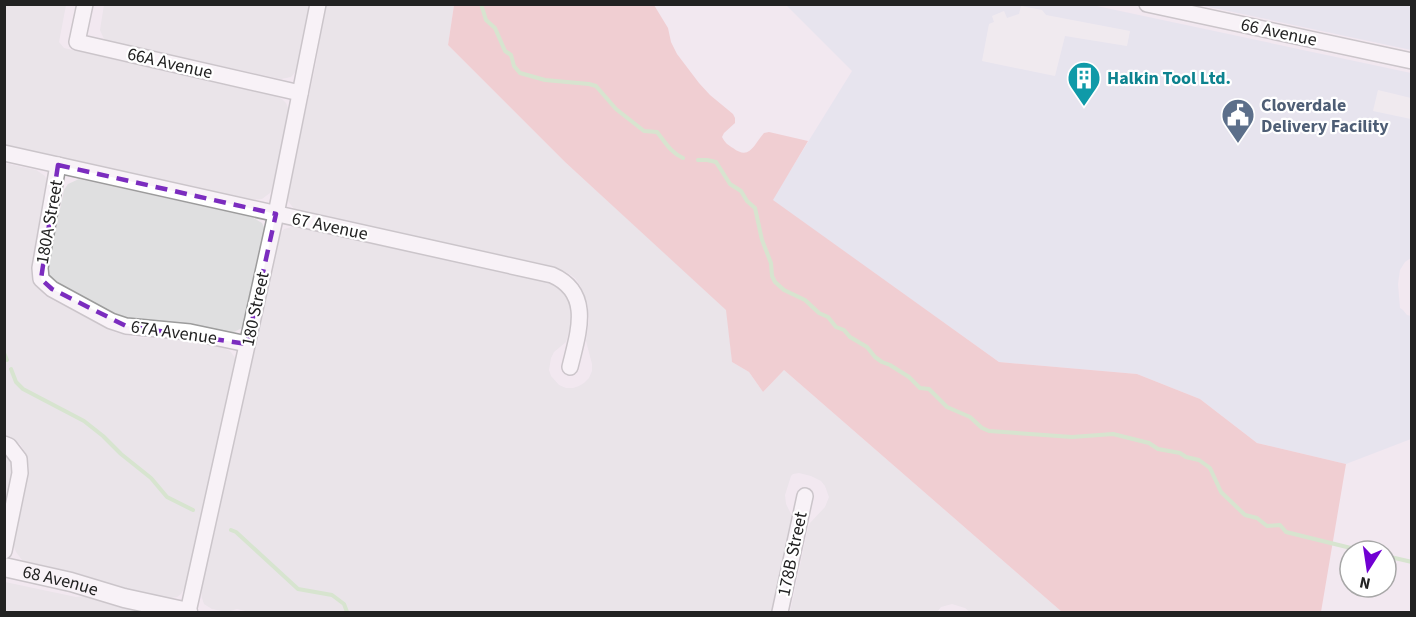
<svg xmlns="http://www.w3.org/2000/svg" width="1416" height="617" viewBox="0 0 1416 617" font-family="'Source Sans 3',sans-serif">
	<rect width="100%" height="100%" fill="#f2e8f0"/>
	<g fill="#dfdfe0">
		<polygon points="454,4 448,45 565,162 727,310 732,362 749,372 763,392 784,370 1062,612 970,612 965,608 952,604 941,607 937,612 790,612 808,528 810,523 825,507 829,497 825,486 821,481 811,476 799,473 793,474 791,476 785,495 786,504 793,518 774,612 250,612 237,609 227,612 212,609 204,604 202,598 201,590 278,237 284,229 296,226 552,283 565,293 570,304 573,317 566,342 554,352 551,358 549,370 551,376 559,385 566,388 573,388 579,386 584,383 589,378 592,371 592,364 586,341 589,320 587,303 580,285 575,278 568,273 544,264 298,211 294,209 288,201 287,196 316,63 325,5"/>
		<polygon points="5,5 66,5 59,42 64,48 275,96 282,99 286,103 288,108 288,115 272,189 270,193 262,199 252,200 5,146"/>
		<polygon points="104,5 311,5 299,68 291,77 281,79 109,42 104,39 100,30"/>
		<polygon points="4,163 36,170 45,176 47,182 47,187 32,270 33,278 36,285 45,296 114,332 133,337 194,341 224,348 230,351 236,359 237,363 233,379 230,383 186,585 181,594 177,597 171,598 162,598 111,585 77,573 28,562 22,560 16,552 14,547 14,540 29,468 25,452 20,444 5,435"/>
		<polygon points="79,179 252,217 262,223 265,229 265,235 263,246 259,250 247,306 249,311 244,327 234,332 227,332 186,324 129,320 113,314 52,280 49,275 48,266 64,190 68,184"/>
		<polygon points="5,454 10,458 13,465 13,472 5,510"/>
		<polygon points="5,582 76,597 86,596 145,612 5,612"/>
	</g>
	<g fill="#dadfec">
		<polygon points="786,5 1092,5 1411,73 1411,258 1405,262 1400,270 1398,284 1400,308 1403,310 1407,315 1411,316 1411,439 1346,464 1257,443 1200,399 1137,374 999,362 772,200 852,71"/>
		<polygon points="1200,5 1411,5 1411,50"/>
	</g>
	<path fill="#eeafad" d="M454 5H654L668 28 671 42 677 54 699 83 710 95 733 114 735 118V123L724 133 722 137C725 143 728 145 733 148 750 161 754 144 764 133L769 132 808 141 773 200 999 362 1137 374 1200 399 1257 443 1346 464 1321 612H1062L784 370 763 392 749 372 732 362 726 310 565 162 448 45Z"/>
	<g fill="#eee">
		<polygon points="1021,6 1042,10 1046,15 1130,31 1127,46 1065,36 1055,76 982,61 989,24 994,22 992,16 1004,11 1007,18 1019,14"/>
		<polygon points="1378,90 1411,98 1411,119 1373,111"/>
	</g>
	<g fill="none" stroke-linecap="round" stroke-linejoin="round">
		<g stroke="#b5e1a7" stroke-width="4">
			<path d="M481 4 486 20 495 28 505 51 511 55 514 66 520 73 545 80 589 84 596 86 616 109 644 131 657 132C665 142 671 153 683 158"/>
			<polyline points="698,160 707,160 716,162 730,184 741,191 747,201 755,208 762,240 771,263 772,276 775,282 784,290 805,300 819,313 828,317 836,327 844,330 850,337 867,347 875,357 882,362 890,365 909,377 920,388 929,389 947,407 970,417 982,428 989,431 1072,437 1113,434 1149,443 1158,449 1180,453 1186,457 1199,460 1210,468 1221,492 1245,515 1257,518 1267,526 1280,525 1286,532 1363,551"/>
			<polyline points="4,353 7,360"/>
			<polyline points="11,369 16,382 23,389 84,421 103,436 121,454 151,478 167,497 193,510"/>
			<polyline points="231,530 236,532 298,589 332,595 344,604 347,612"/>
			<polyline points="1386,556 1412,562"/>
		</g>
		<defs>
			<g id="minor">
				<polyline points="85,4 77,42 300,93"/>
				<polyline points="1147,4 1412,61"/>
				<path d="M4 153 552 275C593 293 578 333 570 367"/>
				<polyline points="58,165 40,268 41,279 52,289 111,321 126,326 190,332 247,344"/>
				<polyline points="4,444 9,446 19,459 20,473 4,551"/>
				<polyline points="188,612 276,214 318,4"/>
				<polyline points="780,612 805,496"/>
			</g>
			<g id="tertiary">
				<path id="s1" d="M4 567 71 582 124 598 188 612"/>
			</g>
		</defs>
		<use href="#minor" stroke="#9c9c9c" stroke-width="18"/>
		<use href="#tertiary" stroke="#9c9c9c" stroke-width="21"/>
		<use href="#minor" stroke="#fff" stroke-width="15"/>
		<use href="#tertiary" stroke="#fff" stroke-width="18"/>
	</g>
	<path d="M0 0H1416V617H0ZM58 165 276 214 247 344 126 326 52 289 41 279Z" fill="#f2e8f0" fill-opacity=".55" fill-rule="evenodd"/>
	<path fill="none" stroke="#7b2cbf" stroke-width="4.5" stroke-dasharray="12 8" stroke-linejoin="round" d="M58 165 276 214 247 344 126 326 52 289 41 279Z"/>
	<defs>
		<symbol id="building-pin" viewBox="-11 -11 22 30"><path d="M0 17L-7.5 6A9.5 9.5 0 1 1 7.5 6Z" fill="#0f9aa8" stroke="#fff"/><path d="M-4-6H4V6H1V3H-1V6H-4ZM-2.5-4.3h1.7v1.8h-1.7ZM.8-4.3h1.7v1.8H.8ZM-2.5-1h1.7V.8h-1.7ZM.8-1h1.7V.8H.8Z" fill="#fff"/></symbol>
		<symbol id="civic-pin" viewBox="-11 -11 22 30"><path d="M0 17L-7.5 6A9.5 9.5 0 1 1 7.5 6Z" fill="#5c6f8a" stroke="#fff"/><path d="M-.6-6.5H3V-4.5H.6V-3L4-1V1h2V6H-6V1h2V-1L-.6-3ZM-1.2 2.5V6h2.4V2.5Z" fill="#fff"/></symbol>
	</defs>
	<g fill-rule="evenodd">
		<use href="#building-pin" x="1065" y="59" width="38" height="52"/>
		<use href="#civic-pin" x="1219" y="96" width="38" height="52"/>
	</g>
	<g text-anchor="middle" stroke-width="4.5" stroke-linejoin="round" paint-order="stroke">
		<g font-size="18" fill="#222" stroke="#fff">
			<text transform="translate(1279 32) rotate(12)" y="6">66 Avenue</text>
			<text transform="translate(170 63) rotate(13)" y="6">66A Avenue</text>
			<text transform="translate(49 222) rotate(-80)" y="6">180A Street</text>
			<text transform="translate(330 226) rotate(12)" y="6">67 Avenue</text>
			<text transform="translate(255 309) rotate(-78)" y="6">180 Street</text>
			<text transform="translate(174 332) rotate(8)" y="6">67A Avenue</text>
			<text transform="translate(792 554) rotate(-78)" y="6">178B Street</text>
			<text dy="6" stroke="none"><textPath href="#s1" startOffset="58">68 Avenue</textPath></text>
		</g>
		<g font-size="18" font-weight="bold" fill="#0d838f" stroke="#fff" text-anchor="start">
			<text x="1107" y="84">Halkin Tool Ltd.</text>
		</g>
		<g font-size="18" font-weight="bold" fill="#4e5e75" stroke="#fff" text-anchor="start">
			<text x="1261" y="111">Cloverdale<tspan x="1261" dy="21">Delivery Facility</tspan></text>
		</g>
	</g>
	<rect width="1416" height="617" fill="none" stroke="#222222" stroke-width="12"/>
	<g transform="translate(1368 569) rotate(192)"><circle r="28" fill="#ffffff" stroke="#a7a7a7" stroke-width="1.5"/>
	<path d="M0-4.5L10 22L0 15L-10 22Z" fill="#7100d3"/>
	<text y="-9" font-size="16" font-weight="bold" text-anchor="middle" fill="#222222">N</text>
	</g>
</svg>
